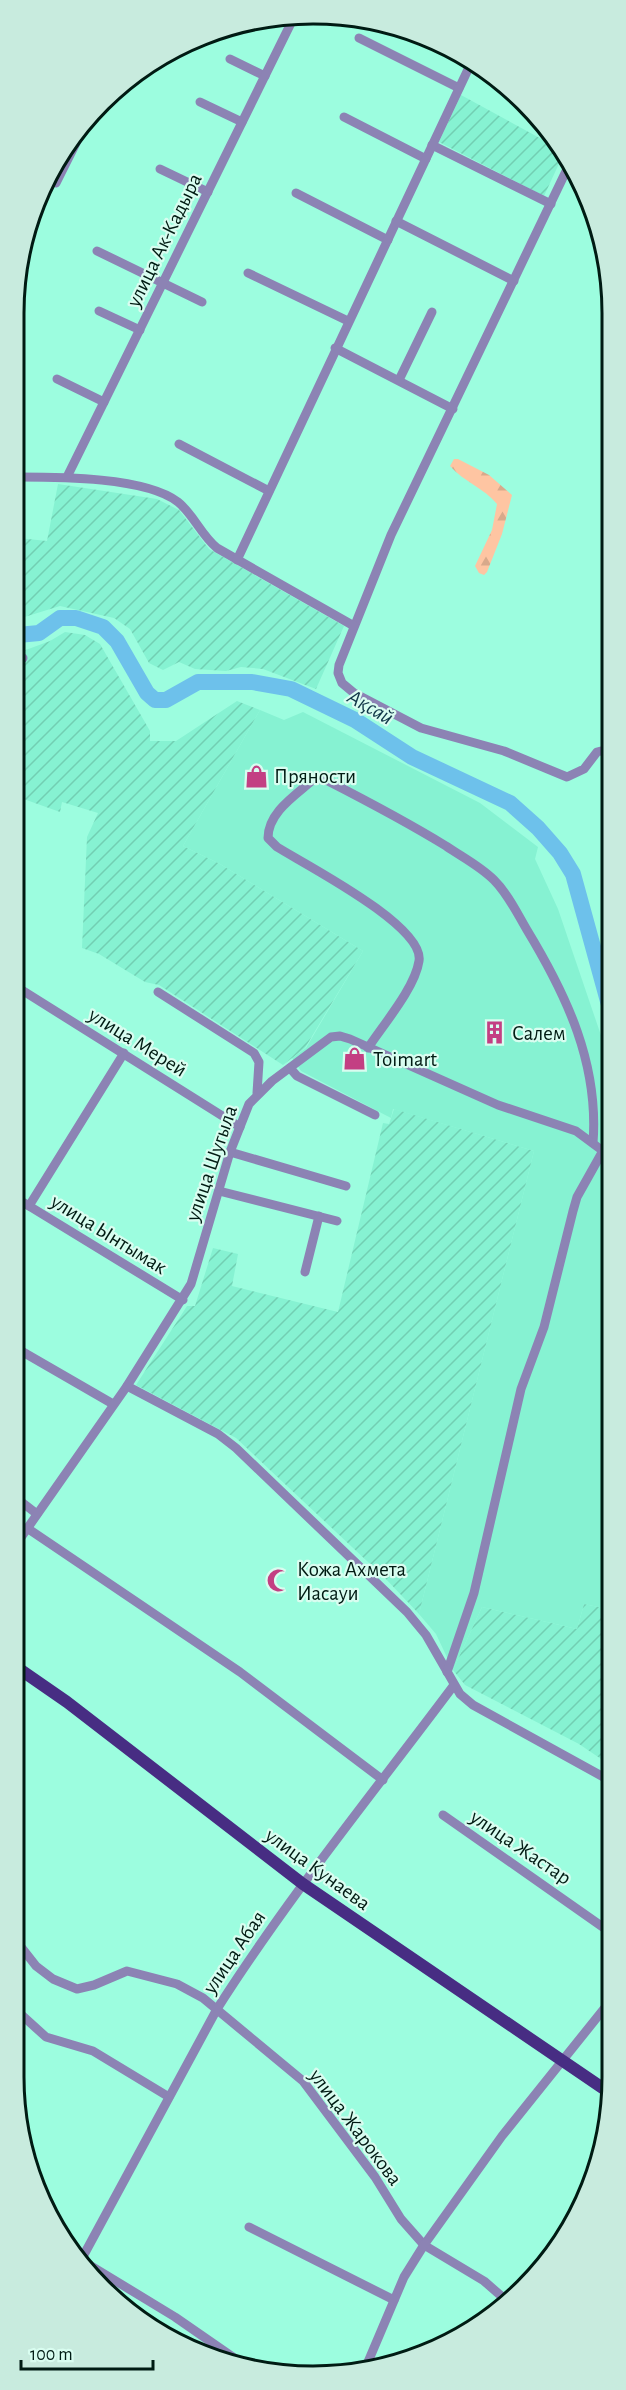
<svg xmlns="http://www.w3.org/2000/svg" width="626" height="2390" viewBox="0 0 626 2390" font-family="'Alegreya Sans',sans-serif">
	<defs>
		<pattern id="industrial-furrows" width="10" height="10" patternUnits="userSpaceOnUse" patternTransform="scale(1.5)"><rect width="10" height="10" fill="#86f2d2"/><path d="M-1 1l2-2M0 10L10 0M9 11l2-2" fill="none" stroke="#72cfb3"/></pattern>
		<pattern id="forest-firs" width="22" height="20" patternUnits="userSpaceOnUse" patternTransform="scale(1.5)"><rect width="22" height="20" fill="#fec5a2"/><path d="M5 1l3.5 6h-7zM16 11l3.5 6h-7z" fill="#d8a98b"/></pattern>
	</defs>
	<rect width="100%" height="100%" fill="#9cfddf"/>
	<polygon fill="#86f2d2" points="260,710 284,720 303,712 480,803 538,847 535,859 558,909 609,1059 608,1609 584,1604 577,1629 482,1607 453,1670 436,1634 419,1614 534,1151 393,1109 391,1118 301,1071 292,1058 306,1048 363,951 220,864 183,846"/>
	<g fill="url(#industrial-furrows)">
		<polygon points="461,95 558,148 563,155 544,196 439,142"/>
		<polygon points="58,484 157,499 179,510 209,549 344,626 316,689 263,669 241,667 226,671 195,669 179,662 163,670 149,663 130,629 114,618 60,606 18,619 18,538 47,541"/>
		<polygon points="65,632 85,635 100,644 150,731 150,741 176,741 237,701 260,710 183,846 220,864 363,951 305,1048 283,1065 159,985 145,982 99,954 82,948 87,837 98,813 62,802 60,812 18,797 18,666 22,666 23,651 50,641"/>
		<polygon points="394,1109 534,1151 419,1614 385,1578 236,1438 136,1385 187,1306 195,1306 213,1248 238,1254 232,1286 338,1312 383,1123 389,1124"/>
		<polygon points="584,1604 608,1609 607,1763 579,1744 465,1685 453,1670 482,1607 577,1629"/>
	</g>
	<path fill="url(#forest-firs)" d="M454 459H458L489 475 512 495 502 534 487 572 484 575 479 573 475 566 492 530 497 504C484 488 464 482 450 466Z"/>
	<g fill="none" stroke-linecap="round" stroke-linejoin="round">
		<polyline stroke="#6dc1eb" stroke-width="16" points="18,635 39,633 60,618 76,618 103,627 117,641 147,693 155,700 166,700 198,682 252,682 291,689 355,720 412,757 510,803 538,828 560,853 573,874 609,1005"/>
		<g stroke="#8c83b4" stroke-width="9">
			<polyline points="359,38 459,88"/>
			<polyline points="230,59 265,76"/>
			<polyline points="200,102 242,122"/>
			<polyline points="344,117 426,159"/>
			<polyline points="432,145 551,204"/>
			<polyline points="569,165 391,535 339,665 338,673 342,683 354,693 421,728 504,751 567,777 584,769 597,752 609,749"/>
			<polyline points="160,169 208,192"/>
			<polyline points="56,183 85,125"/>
			<polyline points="296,193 388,240"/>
			<polyline points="396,221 514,281"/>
			<polyline points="97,251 202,302"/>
			<polyline points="248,273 348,321"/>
			<polyline points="99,311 140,330"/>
			<polyline points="335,348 453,409"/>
			<polyline points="19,375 19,373"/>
			<polyline points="57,379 104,402"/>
			<polyline points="399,380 432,312"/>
			<polyline points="179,444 269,491"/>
			<path d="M19 477C59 477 146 477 178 502 194 515 201 535 217 548L354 626"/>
			<polyline points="67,477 293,19"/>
			<polyline points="237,560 472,61"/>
			<polyline points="18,658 23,658"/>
			<polyline points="17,987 240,1127"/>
			<polyline points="158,992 254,1053 259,1062 257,1093"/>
			<path d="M368 1048C383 1025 415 988 419 961 425 926 306 865 277 847L268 838C268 812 296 795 314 779L326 780C367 801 407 822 446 846 462 857 480 866 494 880 508 894 517 913 527 930 567 996 599 1064 593 1143"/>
			<polyline points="290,1068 297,1076 375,1115"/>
			<polyline points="230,1152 346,1186"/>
			<polyline points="219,1191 337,1221"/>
			<polyline points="16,1198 183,1300"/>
			<polyline points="29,1206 124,1053"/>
			<polyline points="305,1272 319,1216"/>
			<polyline points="16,1348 113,1404"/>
			<polyline points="127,1386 218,1434 236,1448 407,1612 426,1635 460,1694 473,1705 607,1779"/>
			<polyline points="15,1497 37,1514"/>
			<polyline points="27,1528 240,1672 383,1780"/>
			<polyline points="15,1546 127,1386 191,1284 230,1152 249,1104 272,1081 331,1037 340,1036 350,1039 498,1105 576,1131 603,1151"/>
			<polyline points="447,1672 474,1593 521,1389 544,1327 573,1211 577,1197 609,1140"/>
			<polyline points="443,1815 607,1930"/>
			<polyline points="14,1938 36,1966 53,1979 77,1989 94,1985 127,1971 177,1984 203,1998 303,2081 375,2177 401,2219 424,2245 484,2281 507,2301"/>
			<polyline points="14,2008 46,2037 93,2051 169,2097"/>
			<polyline points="249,2227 394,2300"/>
			<polyline points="78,2258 175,2317 240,2362"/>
			<path d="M80 2262 217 2009C289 1896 374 1792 454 1685"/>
			<polyline points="365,2369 404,2277 424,2245 502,2136 607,2005"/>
		</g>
		<polyline stroke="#472d83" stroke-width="12" points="15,1666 67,1702 303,1884 607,2091"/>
	</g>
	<defs>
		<symbol id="shop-bare" viewBox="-9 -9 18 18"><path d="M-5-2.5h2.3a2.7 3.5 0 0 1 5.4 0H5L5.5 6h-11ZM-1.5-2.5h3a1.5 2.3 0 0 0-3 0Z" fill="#c33f83" stroke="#d9fdf0" stroke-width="2.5" paint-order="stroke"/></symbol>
		<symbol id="building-bare" viewBox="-9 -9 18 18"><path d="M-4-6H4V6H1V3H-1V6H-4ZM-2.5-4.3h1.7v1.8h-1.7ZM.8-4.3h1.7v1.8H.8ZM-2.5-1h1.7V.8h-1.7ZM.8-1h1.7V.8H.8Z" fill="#c33f83" stroke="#d9fdf0" stroke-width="2.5" paint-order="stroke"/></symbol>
		<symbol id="mosque-bare" viewBox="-9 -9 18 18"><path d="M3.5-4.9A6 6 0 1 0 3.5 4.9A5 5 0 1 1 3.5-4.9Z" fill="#c33f83" stroke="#d9fdf0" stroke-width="2.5" paint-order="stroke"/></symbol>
	</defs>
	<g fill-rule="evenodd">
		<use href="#shop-bare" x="240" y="760" width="33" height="33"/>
		<use href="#building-bare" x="478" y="1016" width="33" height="33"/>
		<use href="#shop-bare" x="338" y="1042" width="33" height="33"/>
		<use href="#mosque-bare" x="262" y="1564" width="33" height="33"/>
	</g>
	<g text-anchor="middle" stroke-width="4.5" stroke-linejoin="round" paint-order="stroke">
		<g font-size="21" fill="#001b13" stroke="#d9fdf0">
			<text transform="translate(164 240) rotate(-64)" y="7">улица Ак-Кадыра</text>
			<text transform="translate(138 1042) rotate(32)" y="7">улица Мерей</text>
			<text transform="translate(211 1163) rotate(-71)" y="7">улица Шугыла</text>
			<text transform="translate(109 1234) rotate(32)" y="7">улица Ынтымак</text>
			<text transform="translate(521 1847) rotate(34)" y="7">улица Жастар</text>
			<text transform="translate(318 1869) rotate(36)" y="7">улица Кунаева</text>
			<text transform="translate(234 1952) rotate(-56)" y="7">улица Абая</text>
			<text transform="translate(356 2127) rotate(53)" y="7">улица Жарокова</text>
		</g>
		<g font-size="21" fill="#001b13" stroke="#d9fdf0" text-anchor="start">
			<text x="274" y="783">Пряности</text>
			<text x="512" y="1040">Салем</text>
			<text x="373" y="1066">Toimart</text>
			<text x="297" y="1576">Кожа Ахмета<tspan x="297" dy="24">Иасауи</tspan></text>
		</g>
		<g font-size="22" font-style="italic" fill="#103647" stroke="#d9fdf0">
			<text transform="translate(371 706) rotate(30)" y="8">Ақсай</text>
		</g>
	</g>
	<path d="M0 0H626V2390H0ZM313 24H313A289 289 0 0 1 602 313V2077A289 289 0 0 1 313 2366H313A289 289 0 0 1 24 2077V313A289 289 0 0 1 313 24Z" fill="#c8ebde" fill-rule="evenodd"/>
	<path fill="none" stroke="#001b13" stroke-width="3" d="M313 24H313A289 289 0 0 1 602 313V2077A289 289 0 0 1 313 2366H313A289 289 0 0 1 24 2077V313A289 289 0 0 1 313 24Z"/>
	<path d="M21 2360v9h132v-9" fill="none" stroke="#001b13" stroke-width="3"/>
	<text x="30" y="2360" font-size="18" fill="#001b13" stroke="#d9fdf0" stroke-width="4.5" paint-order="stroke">100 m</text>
</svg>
